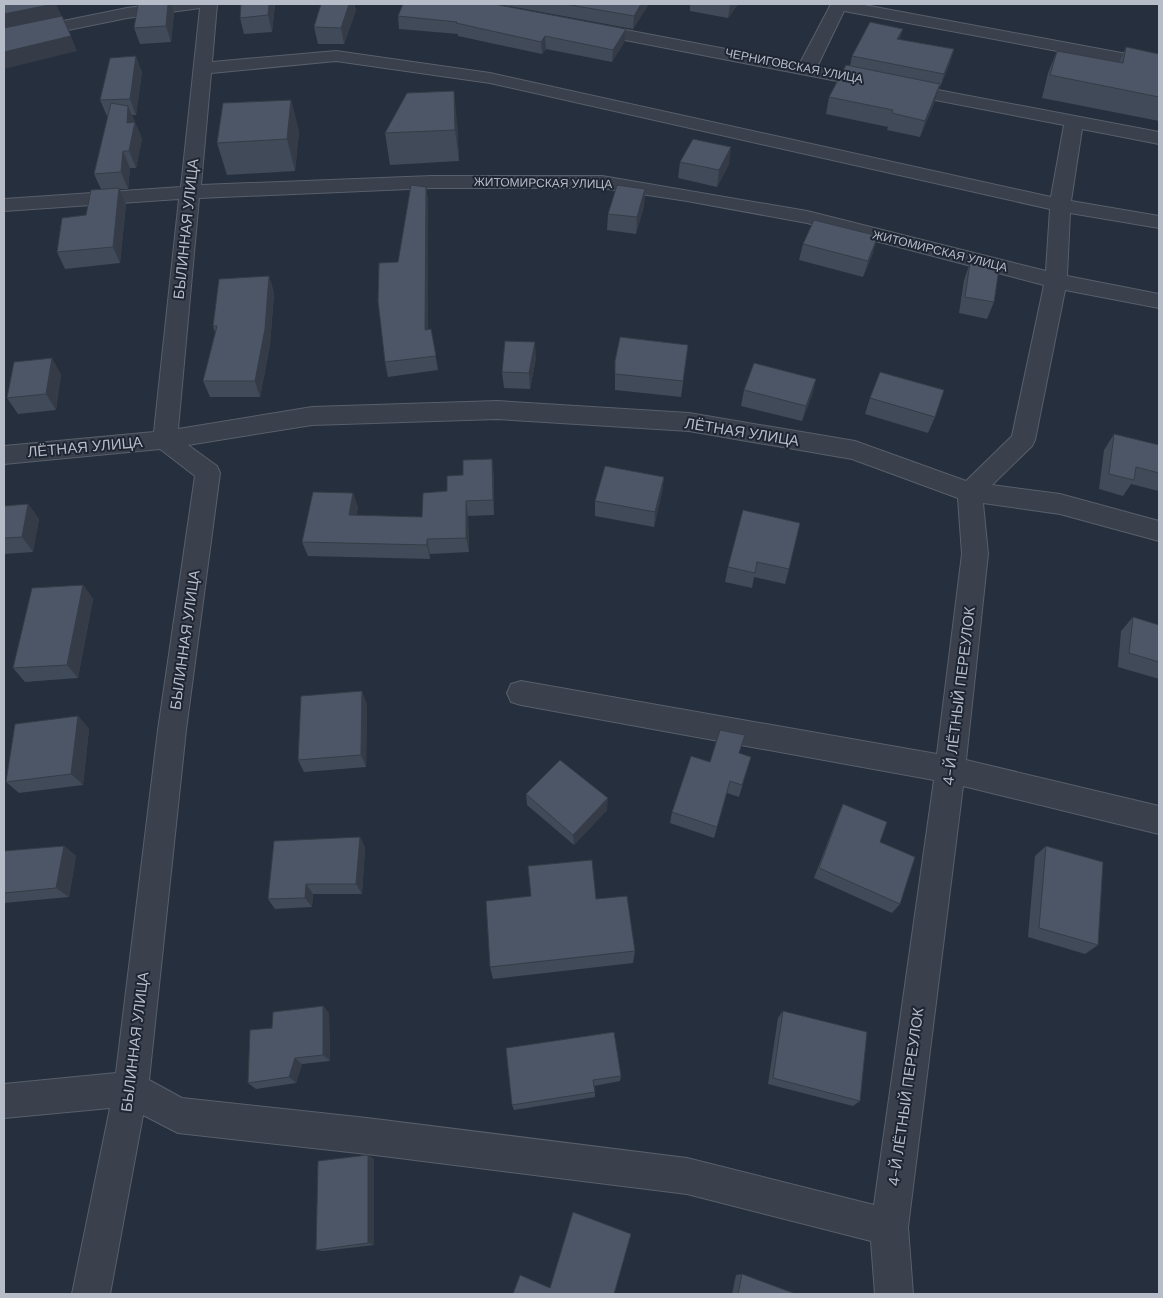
<svg xmlns="http://www.w3.org/2000/svg" width="1163" height="1298" viewBox="0 0 1163 1298" font-family="'DM Sans',sans-serif">
	<rect width="100%" height="100%" fill="#262f3d"/>
	<g fill="none" stroke-linecap="round" stroke-linejoin="round">
		<defs>
			<path id="minor" d="M158 4H217L212 62 336 51 490 73 1051 197 1064 125 589 33 583 32 580 28 583 24 589 23 800 63 831 4H859L1159 60V70L844 11 817 67 1159 132V144L1082 129 1071 201 1159 216V228L1070 213 1067 276 1159 294V308L1065 290 1035 440 1032 446 992 485 1060 494 1159 521V541L1060 514 983 503 988 554 966 760 1159 806V834L963 786 908 1227 913 1294H875L871 1241 687 1194 367 1154 178 1133 143 1115 110 1294H72L110 1108 4 1118V1084L116 1073 158 730 195 476 160 449 4 464V446L154 432 179 199 4 211V199L181 187 200 8 127 18 4 43V33L127 8ZM336 61 490 83 1050 209 1046 271 807 211 602 176H432L201 185 211 73ZM432 188H602L687 201 807 223 1044 285 1012 436 966 481 855 441 689 413 497 401 312 407 178 429 199 198ZM497 419 689 431 852 459 958 498 962 554 937 754 521 681 511 684 507 693 511 702 521 705 934 780 874 1205 687 1158 367 1118 182 1098 149 1080 186 730 220 473 217 466 188 445 312 425Z"/>
		</defs>
		<use href="#minor" stroke="#585f6b" stroke-width="2"/>
		<use href="#minor" fill="#3a414d" fill-rule="evenodd"/>
	</g>
	<g fill="#414a58">
		<polygon points="138,4 171,4 174,13 171,42 140,44 134,28"/>
		<polygon points="241,4 275,4 272,32 244,34 240,18"/>
		<polygon points="321,4 354,4 356,10 344,44 318,44 314,27"/>
		<polygon points="498,4 649,4 633,29"/>
		<polygon points="690,4 738,4 728,18 690,11"/>
		<polygon points="398,16 626,29 625,41 612,62 546,49 542,54 458,36 458,34 399,29"/>
		<polygon points="1126,47 1159,54 1159,121 1042,98 1048,73 1057,51 1119,63"/>
		<polygon points="852,56 950,63 940,87 939,87 935,101 920,137 887,130 888,127 826,114 829,97 850,66"/>
		<polygon points="142,72 136,115 132,115 142,139 136,168 130,168 128,189 120,189 126,204 120,263 65,269 57,252 86,215 101,189 94,174 108,116 107,116 100,100"/>
		<polygon points="291,100 299,132 295,171 227,175 217,143"/>
		<polygon points="457,122 459,161 390,165 385,133"/>
		<polygon points="680,162 729,164 717,187 678,178"/>
		<polygon points="426,187 428,201 428,329 431,329 438,370 388,377 385,362 398,262"/>
		<polygon points="645,189 644,206 636,234 607,230 608,214"/>
		<polygon points="803,244 873,253 863,277 799,260"/>
		<polygon points="970,263 994,302 987,319 959,313 964,280"/>
		<polygon points="269,276 274,293 270,345 260,397 210,397 203,381 215,333 213,326"/>
		<polygon points="536,358 530,389 504,388 502,372"/>
		<polygon points="615,361 686,361 681,397 615,390"/>
		<polygon points="61,374 56,410 18,414 7,398"/>
		<polygon points="816,379 812,395 802,421 741,406 744,390"/>
		<polygon points="870,398 935,417 928,433 865,414"/>
		<polygon points="1114,434 1159,445 1159,491 1131,484 1123,496 1099,489 1104,450"/>
		<polygon points="494,475 494,515 468,516 469,552 430,554 430,559 308,556 302,542 353,493 358,508 356,515 422,517"/>
		<polygon points="664,477 662,492 654,527 595,516 595,501"/>
		<polygon points="28,504 39,519 33,552 4,554 4,506"/>
		<polygon points="743,510 789,569 785,584 754,577 752,588 725,582 728,567"/>
		<polygon points="83,585 93,599 78,678 25,682 13,668"/>
		<polygon points="1133,617 1159,625 1159,679 1118,667 1121,631"/>
		<polygon points="367,704 366,767 304,772 298,760"/>
		<polygon points="78,716 89,729 83,785 19,793 6,782"/>
		<polygon points="739,753 751,757 739,797 727,793 714,838 670,823 672,812 710,762"/>
		<polygon points="526,794 607,810 574,845 527,805"/>
		<polygon points="843,804 900,904 892,913 814,878 838,815"/>
		<polygon points="360,837 365,848 362,894 313,894 312,907 275,909 268,899"/>
		<polygon points="64,846 76,856 69,897 4,903 4,851"/>
		<polygon points="1046,846 1098,945 1085,954 1028,937 1035,856"/>
		<polygon points="596,899 635,951 633,963 493,979 490,967"/>
		<polygon points="323,1006 329,1013 330,1061 302,1064 296,1083 256,1089 248,1083 272,1028"/>
		<polygon points="783,1011 860,1101 853,1106 768,1084 778,1018"/>
		<polygon points="506,1048 621,1076 620,1081 594,1086 595,1092 595,1097 514,1110 512,1105"/>
		<polygon points="368,1155 374,1159 374,1245 323,1251 316,1250"/>
		<polygon points="742,1274 796,1294 732,1294 736,1275"/>
	</g>
	<g fill="#353c47">
		<polygon points="56,4 63,19 4,31 4,14"/>
		<polygon points="168,4 171,4 174,13 171,42 166,26"/>
		<polygon points="269,4 275,4 272,32 268,15"/>
		<polygon points="349,4 354,4 356,10 344,44 341,28"/>
		<polygon points="641,4 649,4 633,29 634,16"/>
		<polygon points="730,4 738,4 728,18"/>
		<polygon points="626,29 625,41 612,62 613,50"/>
		<polygon points="903,29 899,42 897,39"/>
		<polygon points="71,36 77,51 4,69 4,52"/>
		<polygon points="545,36 546,49 542,54 541,42"/>
		<polygon points="954,49 950,63 940,87 944,74"/>
		<polygon points="136,56 142,72 136,115 130,99"/>
		<polygon points="940,84 935,101 920,137 925,121"/>
		<polygon points="454,91 457,122 459,161 455,130"/>
		<polygon points="291,100 299,132 295,171 287,139"/>
		<polygon points="128,106 142,139 136,168 129,151 127,123"/>
		<polygon points="731,147 729,164 717,187 719,170"/>
		<polygon points="123,151 130,168 128,189 121,172"/>
		<polygon points="426,187 428,201 428,344 425,330"/>
		<polygon points="119,188 126,204 120,263 113,247"/>
		<polygon points="645,189 644,206 636,234 637,217"/>
		<polygon points="878,236 873,253 863,277 868,261"/>
		<polygon points="269,276 274,293 270,345 260,397 255,381"/>
		<polygon points="535,342 536,358 530,389 529,373"/>
		<polygon points="52,358 61,374 56,410 46,394"/>
		<polygon points="816,379 812,395 802,421 806,406"/>
		<polygon points="492,459 494,475 494,515 493,500"/>
		<polygon points="664,477 662,492 654,527 655,512"/>
		<polygon points="353,493 358,508 354,530 349,515"/>
		<polygon points="466,501 468,516 469,552 466,538"/>
		<polygon points="28,504 39,519 33,552 22,537"/>
		<polygon points="427,539 430,554 430,559 427,545"/>
		<polygon points="83,585 93,599 78,678 67,665"/>
		<polygon points="362,691 367,704 366,767 361,755"/>
		<polygon points="78,716 89,729 83,785 71,774"/>
		<polygon points="608,798 607,810 574,845 573,835"/>
		<polygon points="360,837 365,848 362,894 356,884"/>
		<polygon points="64,846 76,856 69,897 56,888"/>
		<polygon points="306,884 313,894 312,907 305,898"/>
		<polygon points="323,1006 329,1013 330,1061 323,1055"/>
		<polygon points="295,1058 302,1064 296,1083 289,1077"/>
		<polygon points="368,1155 374,1159 374,1245 368,1243"/>
	</g>
	<g fill="#4c5666" stroke="#353c47">
		<polygon points="4,4 54,4 4,14"/>
		<polygon points="138,4 168,4 166,26 134,28"/>
		<polygon points="241,4 269,4 268,15 240,18"/>
		<polygon points="321,4 349,4 341,28 314,27"/>
		<polygon points="403,4 494,4 626,29 613,50 545,36 541,42 456,23 457,22 398,16"/>
		<polygon points="565,4 641,4 634,16"/>
		<polygon points="62,16 71,36 4,52 4,28"/>
		<polygon points="870,22 903,29 897,39 954,49 944,74 852,56"/>
		<polygon points="1126,47 1159,54 1159,97 1050,75 1057,51 1123,63"/>
		<polygon points="136,56 130,99 100,100 110,58"/>
		<polygon points="846,65 940,84 925,121 892,113 893,110 829,97"/>
		<polygon points="454,91 455,130 385,133 407,93"/>
		<polygon points="291,100 287,139 217,143 223,103"/>
		<polygon points="111,103 128,106 127,123 135,122 129,151 123,151 121,172 94,174"/>
		<polygon points="693,139 731,147 719,170 680,162"/>
		<polygon points="411,185 426,187 425,330 431,329 436,356 385,362 378,301 379,263 398,262"/>
		<polygon points="617,185 645,189 637,217 608,214"/>
		<polygon points="119,188 113,247 57,252 62,218 86,215 91,190"/>
		<polygon points="814,220 878,236 868,261 803,244"/>
		<polygon points="970,263 999,269 994,302 965,297"/>
		<polygon points="269,276 265,329 255,381 203,381 217,326 213,326 219,279"/>
		<polygon points="620,337 688,345 683,381 615,374 615,361"/>
		<polygon points="505,341 535,342 529,373 502,372"/>
		<polygon points="52,358 46,394 7,398 14,362"/>
		<polygon points="754,363 816,379 806,406 744,390"/>
		<polygon points="880,372 944,390 935,417 870,398"/>
		<polygon points="1114,434 1159,445 1159,473 1136,467 1134,480 1109,474"/>
		<polygon points="492,459 493,500 466,501 466,538 427,539 427,545 302,542 313,492 353,493 349,515 422,517 423,493 447,491 447,476 463,475 463,460"/>
		<polygon points="605,466 664,477 655,512 595,501"/>
		<polygon points="28,504 22,537 4,538 4,506"/>
		<polygon points="743,510 800,523 789,569 757,562 755,573 728,567"/>
		<polygon points="83,585 67,665 13,668 32,588"/>
		<polygon points="1133,617 1159,625 1159,662 1129,653"/>
		<polygon points="362,691 361,755 298,760 301,696"/>
		<polygon points="78,716 71,774 6,782 15,724"/>
		<polygon points="720,730 745,735 739,753 751,757 742,785 730,781 717,827 672,812 691,756 710,762"/>
		<polygon points="560,760 608,798 573,835 526,794"/>
		<polygon points="843,804 887,822 880,842 915,857 900,904 819,868"/>
		<polygon points="360,837 356,884 306,884 305,898 268,899 274,841"/>
		<polygon points="64,846 56,888 4,893 4,851"/>
		<polygon points="1046,846 1103,862 1098,945 1039,928"/>
		<polygon points="592,860 596,899 627,896 635,951 490,967 486,901 531,896 528,866"/>
		<polygon points="323,1006 323,1055 295,1058 289,1077 248,1083 250,1030 272,1028 273,1012"/>
		<polygon points="783,1011 867,1032 860,1101 773,1078"/>
		<polygon points="614,1032 621,1076 593,1080 595,1092 512,1105 506,1048"/>
		<polygon points="368,1155 368,1243 316,1250 318,1161"/>
		<polygon points="573,1212 631,1234 614,1294 513,1294 520,1275 550,1288"/>
		<polygon points="742,1274 796,1294 738,1294"/>
	</g>
	<g text-anchor="middle" stroke-width="4" stroke-linejoin="round" paint-order="stroke">
		<g font-size="12" fill="#b6bdc8" stroke="#1f2633">
			<text transform="translate(794 66) rotate(11)" y="4">ЧЕРНИГОВСКАЯ УЛИЦА</text>
			<text transform="translate(543 183) rotate(1)" y="4">ЖИТОМИРСКАЯ УЛИЦА</text>
			<text transform="translate(940 251) rotate(14)" y="4">ЖИТОМИРСКАЯ УЛИЦА</text>
		</g>
		<g font-size="15" fill="#b6bdc8" stroke="#1f2633">
			<text transform="translate(186 229) rotate(-84)" y="5">БЫЛИННАЯ УЛИЦА</text>
			<text transform="translate(742 432) rotate(9)" y="5">ЛЁТНАЯ УЛИЦА</text>
			<text transform="translate(85 447) rotate(-5)" y="5">ЛЁТНАЯ УЛИЦА</text>
			<text transform="translate(185 640) rotate(-82)" y="5">БЫЛИННАЯ УЛИЦА</text>
			<text transform="translate(959 696) rotate(-83)" y="5">4-Й ЛЁТНЫЙ ПЕРЕУЛОК</text>
			<text transform="translate(135 1042) rotate(-83)" y="5">БЫЛИННАЯ УЛИЦА</text>
			<text transform="translate(906 1097) rotate(-82)" y="5">4-Й ЛЁТНЫЙ ПЕРЕУЛОК</text>
		</g>
	</g>
	<rect width="1163" height="1298" fill="none" stroke="#b6bdc8" stroke-width="10"/>
</svg>
